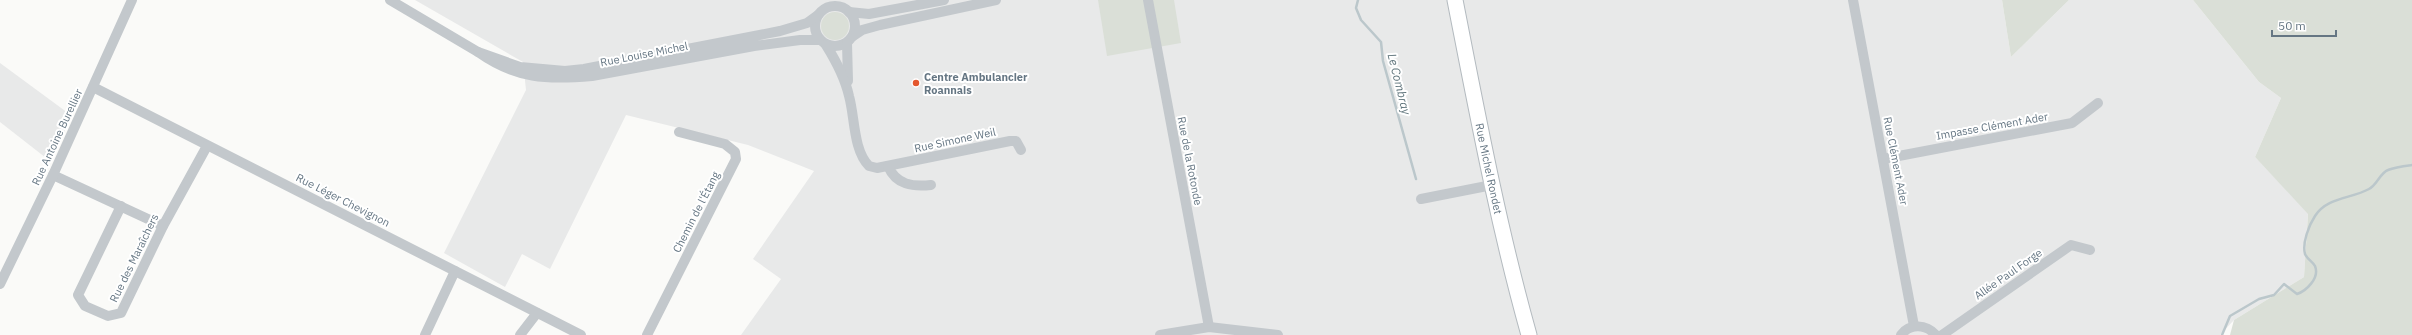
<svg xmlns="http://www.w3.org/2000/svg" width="2412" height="335" viewBox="0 0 2412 335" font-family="'IBM Plex Sans',sans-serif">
	<rect width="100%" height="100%" fill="#fafaf8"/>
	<g fill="#e8e9e9">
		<polygon points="415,0 2002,0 2011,57 2069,0 2193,0 2259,82 2281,98 2255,157 2308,213 2304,277 2234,320 2220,335 741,335 781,279 753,259 814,171 748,145 626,115 550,269 522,254 505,287 444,253 526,90 523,62"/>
		<polygon points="0,63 72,116 50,161 0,122"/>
	</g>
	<g fill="#dadfd7">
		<polygon points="1098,0 1174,0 1181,43 1107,56"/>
		<polygon points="2002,0 2069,0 2011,57"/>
		<polygon points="2193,0 2412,0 2412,335 2230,335 2234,320 2304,277 2308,214 2255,157 2281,98 2259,82"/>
		<circle cx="835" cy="26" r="14"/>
	</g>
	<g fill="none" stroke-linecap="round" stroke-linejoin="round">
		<g stroke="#bbc7cb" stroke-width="2.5">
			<polyline points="1358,0 1356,8 1361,20 1381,42 1383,61 1416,179"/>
			<path d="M2222 335 2230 316 2259 299 2274 295 2284 284 2297 294C2306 291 2320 278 2315 266 2313 262 2307 259 2305 254 2302 243 2309 225 2315 216 2327 197 2351 199 2369 189 2377 185 2380 173 2388 170 2395 167 2404 166 2412 165"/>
		</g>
		<defs>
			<g id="secondary">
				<path id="s1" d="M1455 0C1477 112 1498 225 1529 335"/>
			</g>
		</defs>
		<use href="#secondary" stroke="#b3babf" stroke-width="17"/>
		<g stroke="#c3c8cc" stroke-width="10">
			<polyline points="390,0 478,52"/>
			<polyline points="1148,0 1209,327"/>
			<polyline points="1853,0 1914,326"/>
			<circle cx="835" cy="26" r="20"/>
			<polyline points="849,12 869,14 944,0"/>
			<path d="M818 15 807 23 780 31 584 69 565 71 520 67 478 52C516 79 547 80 592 76L754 46 800 40H820"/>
			<polyline points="853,36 862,30 880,25 996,0"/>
			<polyline points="847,43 848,81"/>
			<path d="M826 45C836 61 845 78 849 96 855 117 853 150 869 166L877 168 1010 141H1016L1021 150"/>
			<polyline points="93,87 581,335"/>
			<polyline points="1883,159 2072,123 2098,103"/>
			<path d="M888 166C896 185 913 187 931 185"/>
			<polyline points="53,175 163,226"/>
			<polyline points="1421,199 1492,185"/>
			<polyline points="121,206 78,295 85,306 108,316 121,313 163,226 207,146"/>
			<polyline points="0,284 53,175 132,0"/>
			<polyline points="425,335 455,271"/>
			<polyline points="520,335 537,313"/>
			<polyline points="647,335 736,159 735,152 725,144 679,132"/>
			<polyline points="1160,335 1209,327 1278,335"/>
			<path d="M1901 335C1910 323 1926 324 1936 335"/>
			<polyline points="1942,335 2071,245 2090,250"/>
		</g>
		<use href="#secondary" stroke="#fff" stroke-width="15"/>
	</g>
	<circle fill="#e4572e" stroke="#fff" stroke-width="1.5" cx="916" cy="83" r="4"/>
	<g text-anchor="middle" stroke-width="4" stroke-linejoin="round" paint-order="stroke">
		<g font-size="11" fill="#657683" stroke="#fff">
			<text transform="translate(644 54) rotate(-11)" y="4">Rue Louise Michel</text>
			<text transform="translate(1992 126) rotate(-10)" y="4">Impasse Clément Ader</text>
			<text transform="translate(57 137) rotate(-65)" y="4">Rue Antoine Burellier</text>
			<text transform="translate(955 140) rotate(-12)" y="4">Rue Simone Weil</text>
			<text transform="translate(1190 161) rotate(79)" y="4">Rue de la Rotonde</text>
			<text transform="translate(1896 161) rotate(79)" y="4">Rue Clément Ader</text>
			<text dy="4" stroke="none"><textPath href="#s1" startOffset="172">Rue Michel Rondet</textPath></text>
			<text transform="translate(343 200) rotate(27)" y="4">Rue Léger Chevignon</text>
			<text transform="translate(696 212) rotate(-63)" y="4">Chemin de l'Étang</text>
			<text transform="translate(134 258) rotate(-64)" y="4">Rue des Maraîchers</text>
			<text transform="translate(2008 274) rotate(-35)" y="4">Allée Paul Forge</text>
		</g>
		<g font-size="11" font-weight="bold" fill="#657683" stroke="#fff" text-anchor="start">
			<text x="924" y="81">Centre Ambulancier<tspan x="924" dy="13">Roannais</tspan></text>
		</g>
		<g font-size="12" font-style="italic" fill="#60757c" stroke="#fff">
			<text transform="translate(1399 84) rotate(76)" y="4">Le Combray</text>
		</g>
	</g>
	<path d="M2272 30v6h64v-6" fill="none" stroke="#657683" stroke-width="2"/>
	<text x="2278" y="30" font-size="12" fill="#657683" stroke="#ffffff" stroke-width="3" paint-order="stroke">50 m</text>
</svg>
